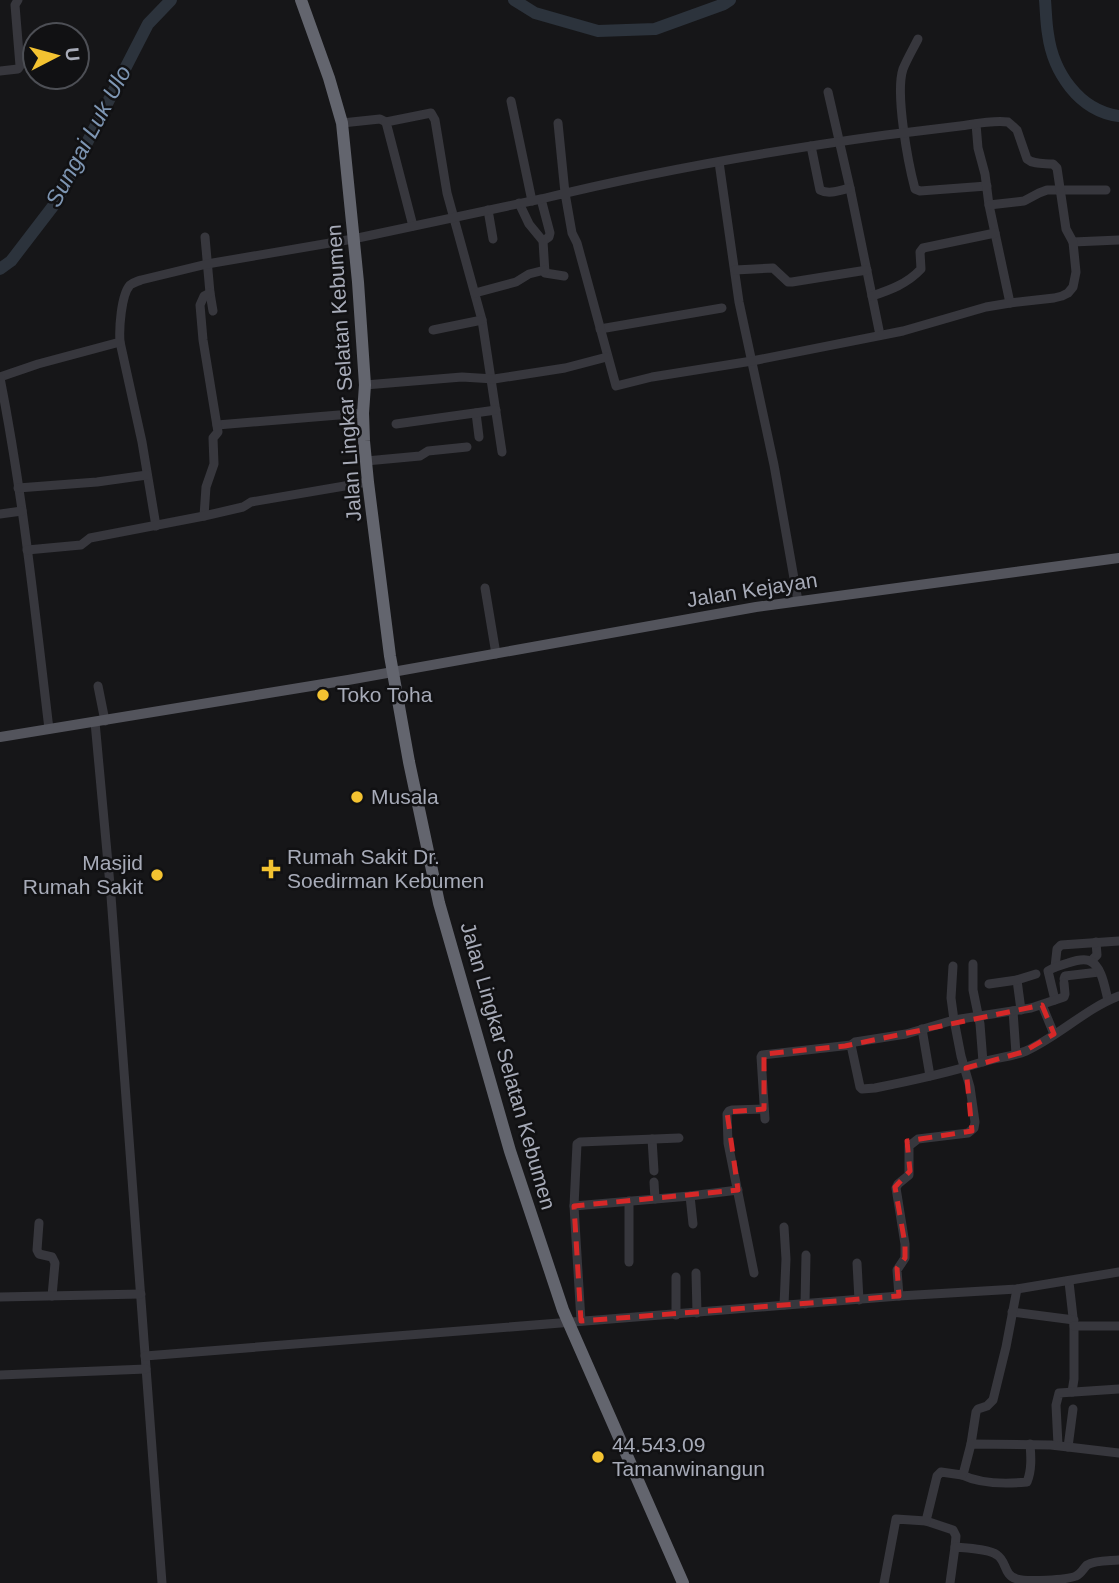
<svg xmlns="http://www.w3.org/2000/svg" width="1119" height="1583" viewBox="0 0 1119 1583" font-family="Arial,sans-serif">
	<rect width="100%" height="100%" fill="#161618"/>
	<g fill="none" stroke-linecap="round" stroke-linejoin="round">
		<g stroke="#2c333c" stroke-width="12">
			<polyline points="514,0 535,13 598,31 655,29 724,4 730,0"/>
			<path d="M1045 0C1046 11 1046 23 1048 34 1053 72 1079 111 1119 116"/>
			<polyline points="0,269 11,261 57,201 148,24 171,0"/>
		</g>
		<g stroke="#37373d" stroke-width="9">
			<path d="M918 39C913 49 907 59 903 69 895 93 908 163 915 189L920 191 987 186"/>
			<polyline points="0,71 18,69 20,66 15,5 18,0"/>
			<polyline points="828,92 850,188 880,335"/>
			<polyline points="511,101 532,201"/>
			<polyline points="342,123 380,119 386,122"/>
			<polyline points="976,124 978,148 985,174 989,205 1010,303"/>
			<path d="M811 146 820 190C829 195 841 190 850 188"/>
			<polyline points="719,162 739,302 774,465 798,601"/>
			<polyline points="541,199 550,233 549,237 543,241"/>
			<polyline points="519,203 529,224 543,241 545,273 564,276"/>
			<polyline points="989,205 1024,201 1039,193 1047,190 1106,190"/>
			<polyline points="488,210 493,239"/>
			<polyline points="413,226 386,122 431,113 435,120 447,193 482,320 502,452"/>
			<polyline points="205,237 210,293 213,311"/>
			<polyline points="1073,242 1119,240"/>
			<polyline points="735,270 773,268 788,282 792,282 867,270"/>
			<polyline points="475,293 516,282 529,274 545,270"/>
			<path d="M872 296C890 290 907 284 921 269L920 252 923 248 995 233"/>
			<polyline points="600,329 722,308"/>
			<polyline points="433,330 482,320"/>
			<polyline points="120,342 142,442 156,526"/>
			<path d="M0 377 38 364 120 342C119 329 121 295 130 285 134 282 136 282 141 280L207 264 353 239 541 199C655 171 770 151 886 135 911 132 935 129 960 126 975 124 992 120 1008 122L1017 130 1027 159C1034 165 1044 163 1053 164L1057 168 1066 229 1073 242 1076 272 1073 287 1068 293 1062 296 1054 298 1010 303 986 307 903 331 752 361 652 377 616 386 577 243 572 233 565 193 558 123"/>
			<path d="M0 378C23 494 35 612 49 729"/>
			<polyline points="365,385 462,377 494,379 565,368 607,357"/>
			<polyline points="476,413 479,437"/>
			<polyline points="396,424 496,410"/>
			<polyline points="217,425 363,413"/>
			<polyline points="366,461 420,456 428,451 467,447"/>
			<polyline points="18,488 97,482 147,475"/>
			<polyline points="0,514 22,511"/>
			<polyline points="204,516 206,487 214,464 213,438 218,432 203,340 200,305 204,296 210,293"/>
			<polyline points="27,550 81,545 90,538 204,516 243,507 251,502 368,482"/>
			<polyline points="485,588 496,654"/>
			<polyline points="98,686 105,721"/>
			<polyline points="95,722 111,896 162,1583"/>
			<polyline points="1091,961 1097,955 1096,942"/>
			<polyline points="973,964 973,990 980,1024 983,1062"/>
			<polyline points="1055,967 1057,949 1061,945 1119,941"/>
			<polyline points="1064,979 1065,976 1099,972"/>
			<polyline points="1017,980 1021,1010"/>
			<polyline points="989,984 1017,980 1036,974"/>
			<path d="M1055 1000 1048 971C1054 967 1061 965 1068 963 1074 961 1084 958 1090 961 1102 966 1105 989 1108 1000"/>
			<polyline points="1042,1005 1054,1034"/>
			<polyline points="1013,1011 1016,1054"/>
			<polyline points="922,1029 930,1076"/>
			<path d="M851 1045 860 1087 862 1089 875 1088C910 1081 945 1074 979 1063 994 1058 1012 1057 1026 1051 1059 1036 1085 1009 1119 996"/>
			<polyline points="765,1119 761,1057 762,1055 851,1045 855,1042 906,1034 954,1020 1031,1008 1064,997 1065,994 1064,983"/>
			<polyline points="652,1139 654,1171"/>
			<polyline points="654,1182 655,1199"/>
			<polyline points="690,1196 693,1224"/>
			<polyline points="574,1206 690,1196 738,1190"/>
			<polyline points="39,1223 37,1250 39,1254 52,1257 55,1263 52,1296"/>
			<polyline points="629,1262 629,1201"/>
			<polyline points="857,1263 859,1300"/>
			<polyline points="696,1273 697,1313"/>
			<polyline points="754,1273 728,1143 727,1114 729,1111 732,1110 764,1109"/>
			<polyline points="676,1277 676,1315"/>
			<polyline points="1069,1282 1074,1326 1074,1379 1072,1392"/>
			<polyline points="899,1296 897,1270 905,1258 905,1244 896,1188 898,1184 909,1175 909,1146 918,1139 968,1133 974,1128 975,1122 970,1087 961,1056 954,1020 951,998 953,966"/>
			<polyline points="0,1297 141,1294"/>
			<polyline points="805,1304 806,1255"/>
			<polyline points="784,1305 786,1259 784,1227"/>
			<polyline points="1012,1312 1074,1320"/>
			<polyline points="581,1321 574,1206 577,1144 580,1142 679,1138"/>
			<polyline points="1074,1326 1119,1326"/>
			<polyline points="145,1356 899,1296 1017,1289 1119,1272"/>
			<polyline points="0,1375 146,1369"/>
			<polyline points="971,1444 976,1412 978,1409 987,1406 993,1400 1006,1347 1017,1289"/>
			<polyline points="1058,1445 1056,1405 1059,1393 1119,1389"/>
			<polyline points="1068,1447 1073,1409"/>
			<path d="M962 1475C981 1484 1007 1484 1027 1482 1032 1470 1031 1456 1030 1444"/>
			<polyline points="926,1521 953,1530 956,1536 955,1547"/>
			<polyline points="884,1583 896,1519 926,1521 937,1476 941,1472 962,1475 964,1471 971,1444 1051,1445 1119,1453"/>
			<path d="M950 1583 955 1547C965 1548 990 1549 997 1555 1007 1561 1003 1575 1017 1579 1026 1582 1067 1580 1076 1576 1081 1574 1083 1569 1087 1565 1095 1560 1110 1561 1119 1560"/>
		</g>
		<polyline stroke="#53545c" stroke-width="10" points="0,737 348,680 756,607 1119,558"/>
		<polyline stroke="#63656e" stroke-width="12" points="301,0 329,78 342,123 358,282 365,385 363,413 364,441 368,482 390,656 409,762 439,903 510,1151 563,1310 683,1583"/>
	</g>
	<path fill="none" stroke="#d62828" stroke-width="5" stroke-dasharray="14 9" stroke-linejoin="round" d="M1042 1005 1054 1034 1023 1052 966 1068 972 1131 907 1141 910 1171 895 1187 905 1244V1258L897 1268 899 1296 581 1321 574 1206 738 1190 727 1112 764 1109V1054L845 1046Z"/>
	<g fill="#f4c331" stroke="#111113" stroke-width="2.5">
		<circle cx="323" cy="695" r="7"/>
		<circle cx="357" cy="797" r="7"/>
		<path d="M267.5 858.5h7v7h7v7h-7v7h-7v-7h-7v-7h7z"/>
		<circle cx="157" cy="875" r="7"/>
		<circle cx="598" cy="1457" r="7"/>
	</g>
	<g text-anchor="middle" stroke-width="5" stroke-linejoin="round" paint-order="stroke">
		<g font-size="21" fill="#a7abb8" stroke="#111113">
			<text transform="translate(344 373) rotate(-94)" y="7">Jalan Lingkar Selatan Kebumen</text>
			<text transform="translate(752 590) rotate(-9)" y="7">Jalan Kejayan</text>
			<text transform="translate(508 1066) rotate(74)" y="7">Jalan Lingkar Selatan Kebumen</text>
		</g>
		<g font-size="21" fill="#a7abb8" stroke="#111113" text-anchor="start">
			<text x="337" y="702">Toko Toha</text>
			<text x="371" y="804">Musala</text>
			<text x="287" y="864">Rumah Sakit Dr.<tspan x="287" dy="24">Soedirman Kebumen</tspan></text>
			<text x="143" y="870" text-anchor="end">Masjid<tspan x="143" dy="24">Rumah Sakit</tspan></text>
			<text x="612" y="1452">44.543.09<tspan x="612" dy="24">Tamanwinangun</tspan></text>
		</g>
		<g font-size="23" font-style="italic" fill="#7e96b3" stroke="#111113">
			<text transform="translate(88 136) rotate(-62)" y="8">Sungai Luk Ulo</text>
		</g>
	</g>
	<g transform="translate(56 56) rotate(84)"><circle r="33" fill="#111113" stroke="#4d4f55" stroke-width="2"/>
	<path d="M0-5L12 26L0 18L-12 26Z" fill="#f4c331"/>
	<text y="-10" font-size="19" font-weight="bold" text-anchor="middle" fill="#a7abb8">U</text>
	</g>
</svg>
